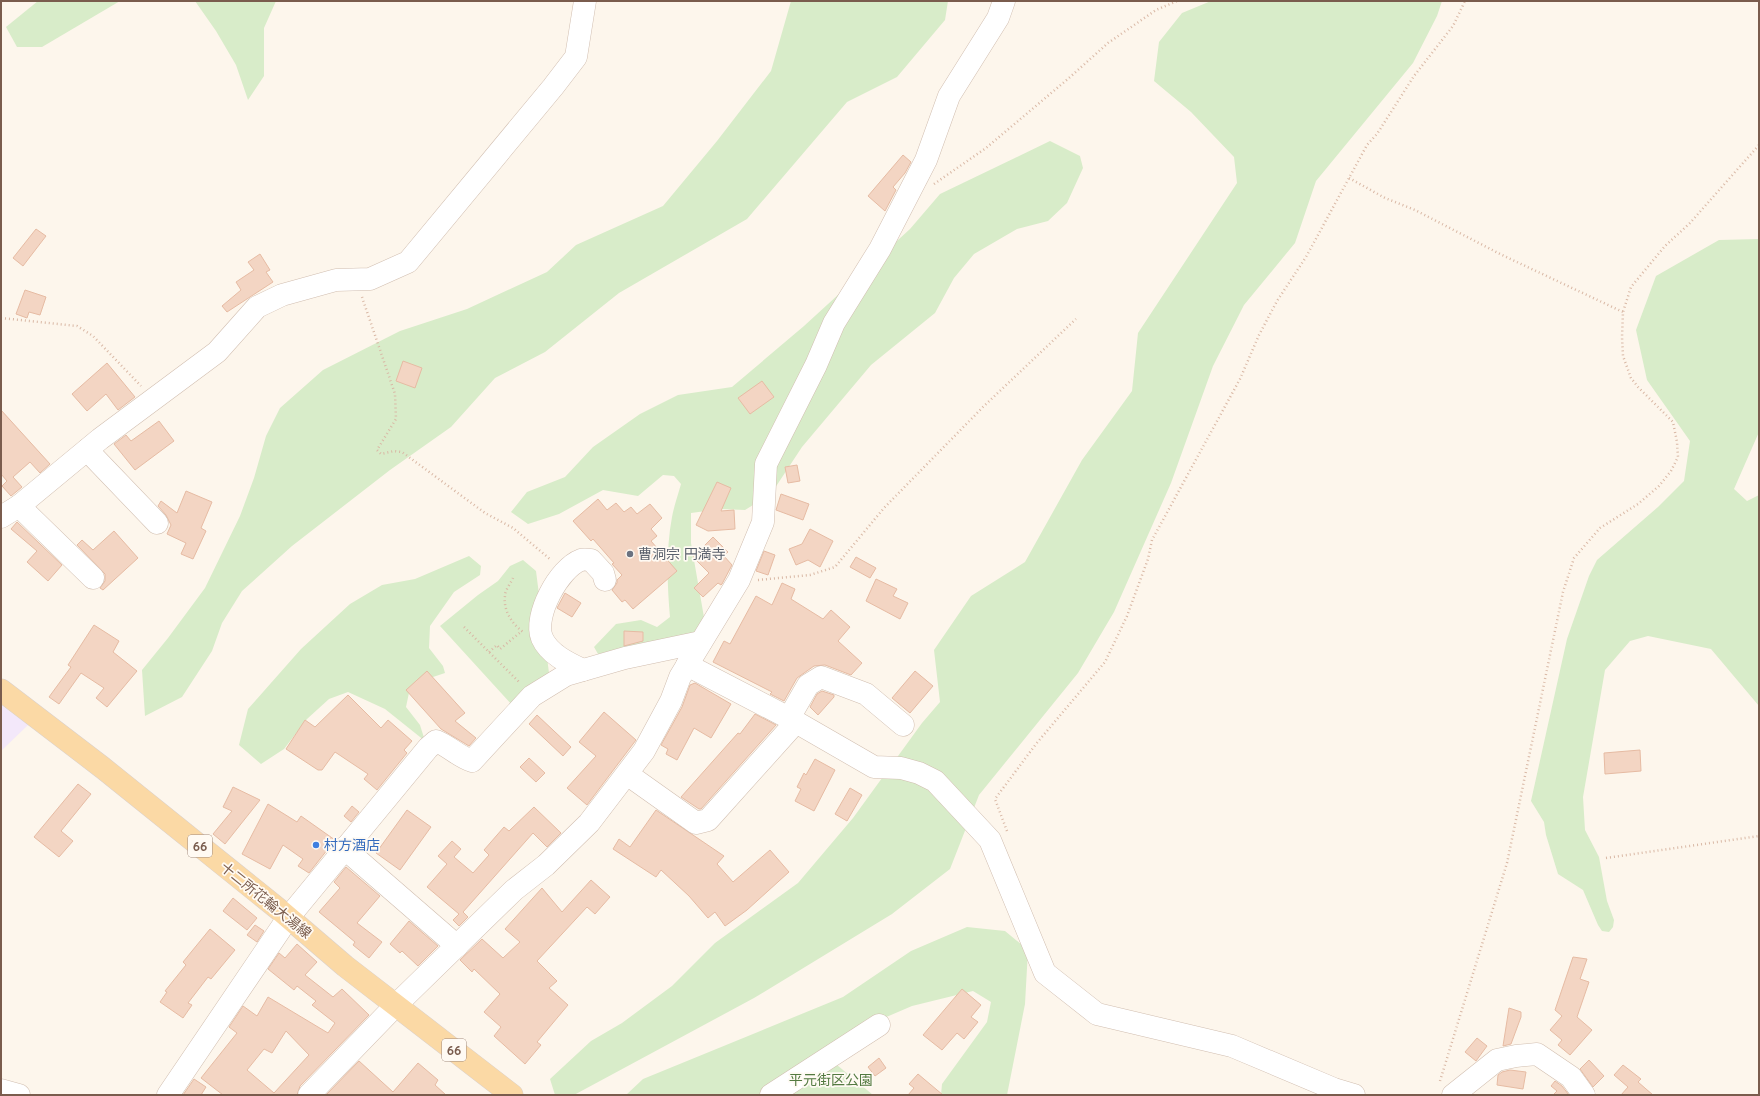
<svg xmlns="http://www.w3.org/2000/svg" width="1760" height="1096" viewBox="0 0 1760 1096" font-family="Quicksand,'Noto Sans JP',sans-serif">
	<rect width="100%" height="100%" fill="#fdf6ec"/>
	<polygon fill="#f3e8fa" points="1,705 28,725 1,751"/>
	<g fill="#d8ecc9">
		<polygon points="38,1 120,1 42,47 17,47 6,27"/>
		<polygon points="195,1 276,1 264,28 264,76 248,100 236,65 216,31"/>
		<polygon points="791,1 948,1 945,20 897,77 847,102 747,219 619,293 545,352 495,378 451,427 390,470 292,546 242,591 222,623 212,651 182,697 145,716 142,670 168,638 205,588 240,516 254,478 266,436 280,408 323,370 400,331 467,309 547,272 576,245 663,206 717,141 771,71"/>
		<polygon points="1211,1 1442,1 1437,16 1413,63 1316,181 1295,243 1244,305 1213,366 1171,483 1114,612 1078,673 979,795 950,869 892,914 754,998 574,1095 555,1095 550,1079 591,1041 622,1023 672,986 715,943 798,883 853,818 922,723 940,702 934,650 971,596 1025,562 1082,460 1132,391 1138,333 1237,183 1234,157 1191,112 1154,81 1159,42 1182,13"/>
		<path d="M1050 141 1080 156 1083 168 1067 203 1048 221 1017 229 974 254 954 278 935 313 871 365 802 447 771 494 745 510 721 509 691 513V543L705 623 696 638 598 654 594 647 616 624 641 620 657 627 670 617C667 584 666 549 672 517 674 506 678 495 681 484L674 476 663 475 638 496 603 490 559 514 528 524 511 512 527 492 565 477 593 447 640 414 678 395 732 387 804 326 910 229 940 194Z"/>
		<polygon points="1759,239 1759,432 1734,489 1747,501 1759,495 1759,706 1711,649 1648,636 1630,641 1605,670 1583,797 1585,830 1599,857 1607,901 1614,920 1613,927 1609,932 1602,931 1598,925 1583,890 1558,874 1546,835 1544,822 1531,801 1567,639 1589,576 1597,560 1658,507 1684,481 1690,441 1647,380 1636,330 1656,276 1719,240"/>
		<polygon points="469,556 481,566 480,575 454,592 430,626 429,648 443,666 445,673 433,677 417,680 410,688 406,707 420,725 425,741 385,709 348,692 329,699 307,719 284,749 261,764 239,745 248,709 301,649 350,604 382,585 415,579"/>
		<polygon points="523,560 536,571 549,673 512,705 440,626 478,595 498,581 510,566"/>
		<polygon points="967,927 1005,931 1028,950 1025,1004 1007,1095 941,1095 942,1084 987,1022 991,1002 973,991 912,1006 877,1021 767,1095 626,1095 643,1079 843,997 911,951"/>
		<polygon points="831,1060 873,1095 781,1095"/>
	</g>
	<g fill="#f3d5c3" stroke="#e6bba3" fill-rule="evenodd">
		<polygon points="903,155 911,162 905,173 893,187 896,190 885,211 868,196"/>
		<polygon points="36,229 46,236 23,266 13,258"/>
		<polygon points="260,254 270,270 266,272 273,282 227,312 222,306 241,290 236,282 254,270 248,262"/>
		<polygon points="25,290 46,297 40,315 29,312 27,318 16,314"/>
		<polygon points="403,361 422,368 415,388 396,381"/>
		<polygon points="107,363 135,397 118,410 106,394 87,411 72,394"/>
		<polygon points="762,381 774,397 750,414 738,398"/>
		<polygon points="1,410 50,464 40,473 30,462 13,477 22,487 11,496 2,486 7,481 1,474"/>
		<polygon points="159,421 174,441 135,470 114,444 126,435 131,441"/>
		<polygon points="797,465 800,481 788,483 785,467"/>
		<polygon points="717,482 731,488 721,511 734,510 735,529 708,531 696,525"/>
		<polygon points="186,491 212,502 201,528 206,531 193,559 181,554 186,543 167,534 171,525 166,515 158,506 161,501 177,513"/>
		<polygon points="781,494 809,504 803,520 776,510"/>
		<polygon points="598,499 607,510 616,503 624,512 631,507 637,514 650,504 662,518 651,529 657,536 651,541 677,571 633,609 625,600 622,602 612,590 617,583 617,580 622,575 612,564 614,563 593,539 591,541 573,521"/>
		<polygon points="17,522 62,565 48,581 27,562 37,551 11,529"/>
		<polygon points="810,529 833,541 820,567 808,560 796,565 789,549 802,544"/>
		<polygon points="114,531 138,558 103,590 100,588 105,581 105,574 77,545 82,540 93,550"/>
		<polygon points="713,537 728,552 724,556 732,565 722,584 721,585 718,583 703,597 694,588 709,573 693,557"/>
		<polygon points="764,551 775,555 768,575 756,571"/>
		<polygon points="856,557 876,568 870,578 850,567"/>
		<polygon points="876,579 897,589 893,596 908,603 900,619 866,601"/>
		<polygon points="782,583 795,589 791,599 823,619 831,610 850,627 838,641 862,663 851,675 825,665 814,666 797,678 784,701 770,694 772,692 713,662 724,641 730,644 756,596 772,605"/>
		<polygon points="565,593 581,603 572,617 557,608"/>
		<polygon points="94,625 119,641 113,652 137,671 107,707 96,698 104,688 81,673 59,704 49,697 71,667 68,665"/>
		<polygon points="624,631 643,632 643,641 624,646"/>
		<polygon points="427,671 465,713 455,721 476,738 469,746 441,729 406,690"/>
		<polygon points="915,671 933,686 910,713 892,698"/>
		<polygon points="695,683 731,704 711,738 694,728 677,760 666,754 668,749 661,745 682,707 690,685"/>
		<polygon points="822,691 834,695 834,697 818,715 810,707 817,694"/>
		<polygon points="348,695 381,728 388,720 412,741 404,750 407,753 377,790 364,779 368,774 335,752 322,770 318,770 286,749 305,720 315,727"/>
		<polygon points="604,712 636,740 587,805 567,788 596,756 579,742"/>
		<polygon points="755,714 776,725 701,809 699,809 681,797 738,733 740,734"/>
		<polygon points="537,715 571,747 563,756 529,724"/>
		<polygon points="1640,750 1641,771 1605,774 1604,753"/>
		<polygon points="529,758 545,773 536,782 520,767"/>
		<polygon points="815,759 835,770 814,811 795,801 801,789 797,787 804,773 806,775"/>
		<polygon points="78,784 91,794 61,831 73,841 59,857 34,837"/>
		<polygon points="233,787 260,800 225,844 213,834 232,811 223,807"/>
		<polygon points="850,788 862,795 847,821 835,814"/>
		<polygon points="268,804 297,822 301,816 335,840 309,873 298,866 303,859 283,845 270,869 242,854"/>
		<polygon points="352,806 359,812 351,822 344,816"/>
		<polygon points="534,807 561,833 547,847 533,833 463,912 468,917 459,926 453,920 459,914 427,887 447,864 438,856 452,841 461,849 454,857 473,873 489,855 484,850 504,827 509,831"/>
		<polygon points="407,810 431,827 400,870 376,853"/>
		<polygon points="656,810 724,856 717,864 733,882 770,850 789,872 747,910 725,926 715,912 708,918 689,896 661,870 656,877 613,849 619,839 630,847"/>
		<polygon points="346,867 380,896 357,923 382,942 369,958 353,945 355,942 319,912 340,888 334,882"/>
		<polygon points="591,880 610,897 595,914 587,907 537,961 557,981 549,988 568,1005 537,1042 541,1045 525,1064 494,1036 501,1027 484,1012 500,994 474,969 472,972 460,960 482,939 503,958 520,942 505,929 542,888 562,912"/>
		<polygon points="233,898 257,918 247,930 223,911"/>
		<polygon points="409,921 438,946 418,966 402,951 400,953 390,944"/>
		<polygon points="255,925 264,931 257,942 247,935"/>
		<polygon points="210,929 235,950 211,979 208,977 188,1003 192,1005 183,1018 160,1002 167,992 165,991 186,965 183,962"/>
		<path d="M297 944 317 962 305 975 333 997 342 989 369 1015 300 1086 297 1095H223L201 1078 237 1033 229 1027 243 1006 257 1016 268 997 328 1033 335 1023 312 1005 316 1001 297 986 294 990 268 969 279 953 285 958ZM286 1031 309 1055 274 1093 247 1070 264 1049 272 1053Z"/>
		<polygon points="1573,957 1587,959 1580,979 1589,982 1577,1017 1592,1030 1570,1055 1558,1045 1562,1040 1550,1030 1562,1016 1555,1010"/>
		<polygon points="962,989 981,1005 971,1017 978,1022 964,1039 957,1033 942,1050 923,1035"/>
		<polygon points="1509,1008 1521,1012 1521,1017 1511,1044 1503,1046"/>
		<polygon points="1477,1038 1487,1046 1476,1061 1465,1052"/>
		<polygon points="879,1058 886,1068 875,1076 868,1067"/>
		<polygon points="1589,1060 1604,1076 1593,1087 1580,1069"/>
		<polygon points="359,1061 393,1092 418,1063 438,1080 435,1085 446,1095 326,1095"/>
		<polygon points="1623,1065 1641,1079 1638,1082 1653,1095 1621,1095 1628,1087 1614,1075"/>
		<polygon points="1510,1070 1526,1072 1523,1089 1497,1085 1498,1075 1502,1072"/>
		<polygon points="918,1074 943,1095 908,1095 914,1088 909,1084"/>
		<polygon points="194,1079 206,1087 201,1095 183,1095"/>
		<polygon points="1555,1081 1562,1086 1569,1095 1553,1095 1557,1091 1551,1086"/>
	</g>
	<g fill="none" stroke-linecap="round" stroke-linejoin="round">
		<defs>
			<g id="minor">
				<polyline points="87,450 157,523"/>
				<polyline points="19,506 93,578"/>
				<polyline points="1,517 19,506 100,439 217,352 257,307 282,295 336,280 370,279 408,262 553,87 576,57 585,1"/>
				<polyline points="687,665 789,718 874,767 901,768 919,773 935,781 990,840 1045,973 1097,1014 1232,1046 1334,1089 1354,1095"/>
				<path d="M583 670C568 663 549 654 542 638 533 616 559 568 581 560 584 559 588 560 591 560L603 573 605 580"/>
				<polyline points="789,718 808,685 821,677 866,694 903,725"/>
				<polyline points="627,774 696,823 708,820 796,722"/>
				<polyline points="344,848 457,946"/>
				<polyline points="1,1090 19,1095"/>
				<path d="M168 1095 288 918 428 748 436 741C449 746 459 757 472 761L532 696 566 675 625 658 701 642"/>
				<polyline points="309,1095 396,1005 514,890 546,865 589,823 644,751 671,701 680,677 739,580 763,522 766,464 816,365 834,323 880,249 926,160 949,96 998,18 1004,1"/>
				<polyline points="771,1095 879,1025"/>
				<polyline points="1453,1095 1497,1060 1516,1056 1537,1054 1571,1077 1584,1095"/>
			</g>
			<polyline id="major" points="1,690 103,768 282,912 345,966 512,1095"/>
		</defs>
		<use href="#minor" stroke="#d1beb0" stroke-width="23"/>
		<use href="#major" stroke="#dad1cd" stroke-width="23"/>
		<g stroke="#d9b8a5" stroke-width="2.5" stroke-dasharray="1 3" stroke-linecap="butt">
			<polyline points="1349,178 1385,198 1415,210 1502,255 1623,312"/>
			<polyline points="934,184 986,148 1069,78 1108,43 1156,10 1177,1"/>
			<polyline points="362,297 395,394 396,419 377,450 381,454 394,451 402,452 485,513 513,528 551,560"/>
			<polyline points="1,318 77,326 93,336 141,386"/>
			<path d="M513 578C511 583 505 590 505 596 503 610 512 624 523 632"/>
			<polyline points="758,580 810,575 835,567 884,508 983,407 1076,319"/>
			<polyline points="464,627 520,683"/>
			<polyline points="489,652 497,645 500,649 522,631"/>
			<polyline points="1007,831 995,799 1036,744 1105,662 1127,616 1148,559 1152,540 1240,379 1259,335 1277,301 1306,257 1367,145 1377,134 1414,76 1453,26 1465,1"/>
			<polyline points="1606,858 1759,836"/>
			<polyline points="1440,1081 1507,863 1563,592 1574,558 1600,528 1638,504 1659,486 1671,471 1678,457 1677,442 1673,422 1638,387 1631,378 1623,356 1622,337 1623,312 1631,287 1665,246 1690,223 1759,145"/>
		</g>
		<use href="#minor" stroke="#fff" stroke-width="22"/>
		<use href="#major" stroke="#fbd9a5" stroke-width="22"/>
	</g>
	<circle fill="#6b7280" stroke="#fffaf3" stroke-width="1.5" cx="630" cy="554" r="4"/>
	<circle fill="#3f7fe0" stroke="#fffaf3" stroke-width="1.5" cx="316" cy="845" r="4"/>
	<g text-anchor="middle" stroke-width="3.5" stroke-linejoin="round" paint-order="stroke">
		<g fill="#fffaf3" stroke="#a28b7f" stroke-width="1">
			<rect x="188" y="835" width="24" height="22" rx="3"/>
			<rect x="442" y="1039" width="24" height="22" rx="3"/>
		</g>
		<g font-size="13" font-weight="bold" fill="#7a5c4d">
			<text x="200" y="851">66</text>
			<text x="454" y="1055">66</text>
		</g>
		<g font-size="14" fill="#5b616d" stroke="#fffaf3" text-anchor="start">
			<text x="638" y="559">曹洞宗 円満寺</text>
		</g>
		<g font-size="14" fill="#366cbe" stroke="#fffaf3" text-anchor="start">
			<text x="324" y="850">村方酒店</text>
		</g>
		<g font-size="14" fill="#7a5c4d" stroke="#fffaf3">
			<text transform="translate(266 900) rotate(39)" y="5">十二所花輪大湯線</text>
		</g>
		<g font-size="14" fill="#537a41" stroke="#fffaf3">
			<text x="831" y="1085">平元街区公園</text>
		</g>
	</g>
	<rect width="1760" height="1096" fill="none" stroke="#7a5c4d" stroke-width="4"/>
</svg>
